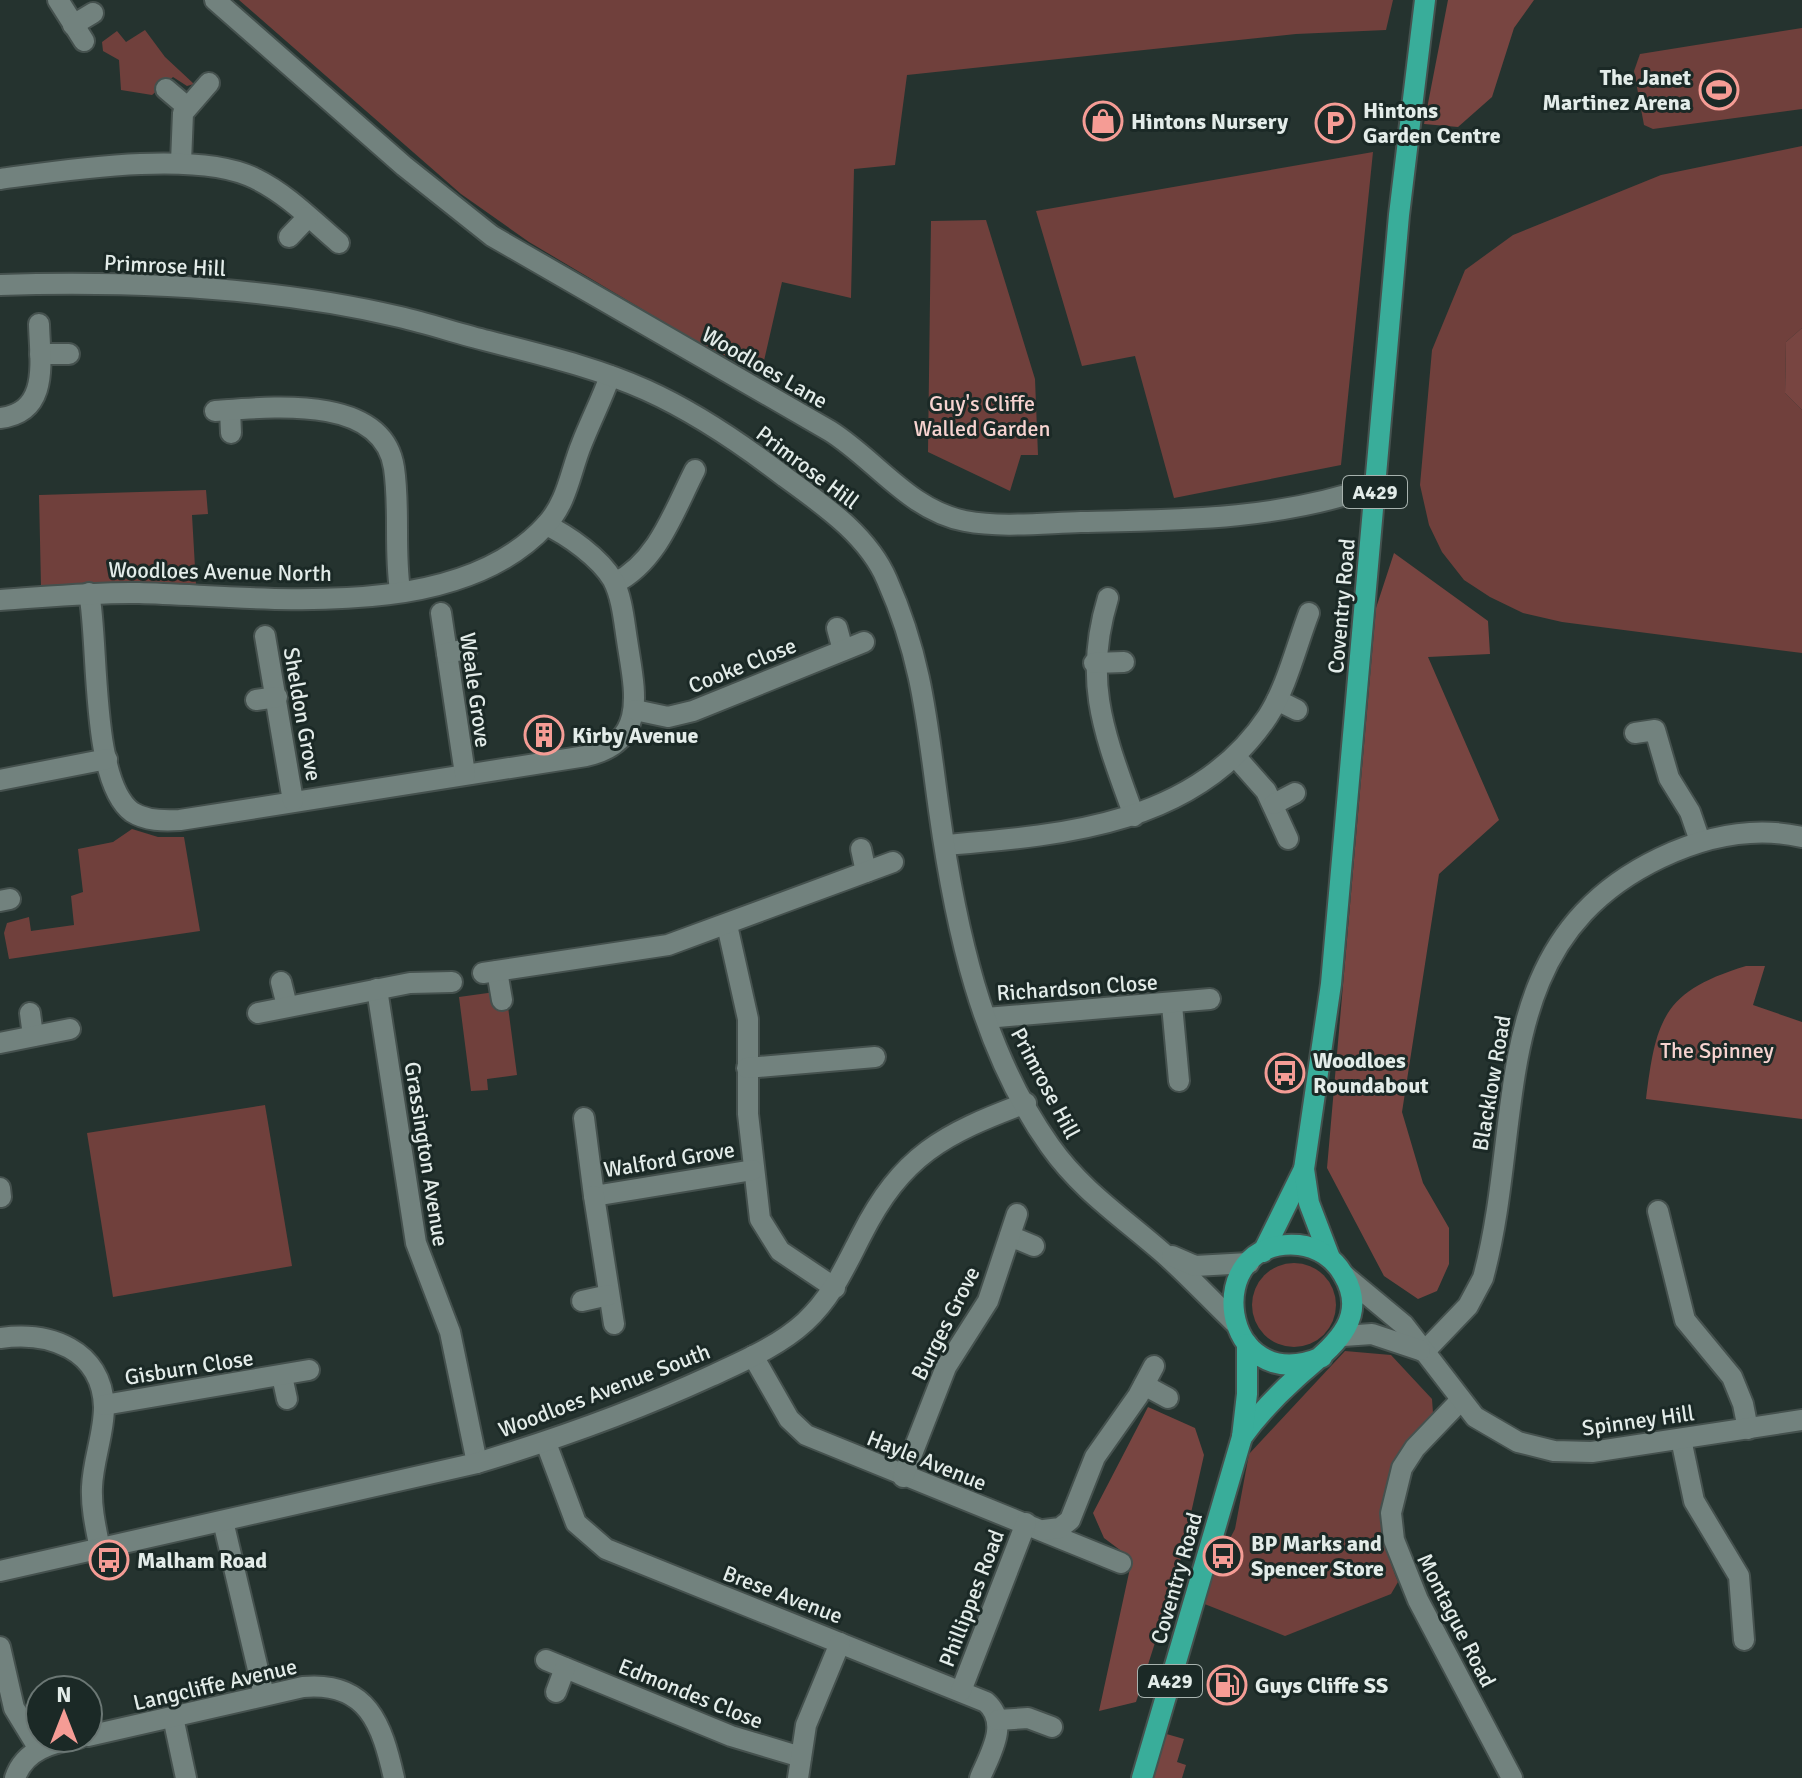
<svg xmlns="http://www.w3.org/2000/svg" width="1802" height="1778" viewBox="0 0 1802 1778" font-family="Signika,sans-serif">
	<rect width="100%" height="100%" fill="#25332f"/>
	<g fill="#70403c">
		<polygon points="239,0 1393,0 1386,30 1296,34 907,75 895,165 854,169 851,298 782,282 761,374 689,337 529,242 461,194"/>
		<polygon points="1802,28 1802,109 1653,129 1644,125 1634,71 1640,54"/>
		<polygon points="145,30 165,57 194,84 187,86 173,77 152,95 121,90 119,60 103,51 102,42 117,31 126,42"/>
		<polygon points="1802,146 1802,328 1786,342 1785,393 1802,410 1802,653 1562,622 1523,613 1490,597 1464,580 1442,552 1429,525 1420,485 1432,350 1465,270 1513,235 1661,175"/>
		<polygon points="1373,152 1341,465 1174,498 1135,356 1082,366 1036,211"/>
		<polygon points="986,220 1035,379 1038,455 1021,455 1010,491 928,452 931,221"/>
		<polygon points="206,490 208,514 192,515 196,585 41,586 39,495"/>
		<polygon points="132,829 158,837 184,837 200,931 9,959 4,933 7,923 29,917 31,931 74,925 71,896 83,892 78,849 113,842"/>
		<polygon points="495,992 507,999 517,1075 487,1079 488,1090 471,1091 459,997"/>
		<polygon points="265,1105 292,1266 113,1297 87,1133"/>
		<circle cx="1294" cy="1305" r="42"/>
		<path d="M1345 1351 1391 1355 1432 1399 1433 1413C1382 1470 1368 1509 1398 1582L1391 1594 1285 1636 1197 1601 1235 1529 1249 1454Z"/>
	</g>
	<g fill="#784541">
		<polygon points="1448,0 1534,0 1514,28 1492,97 1458,127 1424,124"/>
		<polygon points="1802,328 1802,410 1785,393 1786,342"/>
		<polygon points="1394,553 1488,621 1490,654 1428,657 1499,820 1439,874 1402,1112 1423,1183 1449,1228 1449,1264 1437,1291 1418,1299 1384,1276 1327,1168 1376,608"/>
		<path d="M1746 966H1765L1753 1005 1802 1022V1119L1646 1099C1656 1018 1664 991 1746 966Z"/>
		<polygon points="1148,1407 1195,1428 1204,1455 1178,1571 1136,1702 1099,1711 1132,1559 1104,1538 1093,1513"/>
		<polygon points="1156,1731 1184,1739 1177,1762 1186,1765 1182,1778 1142,1778"/>
	</g>
	<g fill="none" stroke-linecap="round" stroke-linejoin="round">
		<defs>
			<g id="minor">
				<polyline points="58,0 84,41"/>
				<path d="M215 0 404 166 492 236 830 431C876 460 909 510 965 521 1002 528 1044 523 1081 522 1183 520 1277 520 1375 486"/>
				<polyline points="73,25 93,13"/>
				<polyline points="166,89 186,106"/>
				<polyline points="181,162 183,113 209,83"/>
				<path d="M0 179C66 170 199 149 256 179 287 194 313 221 339 243"/>
				<polyline points="289,237 308,217"/>
				<polyline points="40,354 69,354"/>
				<polyline points="230,410 231,433"/>
				<path d="M215 411C271 407 383 394 394 468 400 508 394 550 400 590"/>
				<path d="M0 418C50 412 40 362 39 324"/>
				<path d="M615 583C658 561 674 511 695 470"/>
				<path d="M89 593C99 642 90 781 132 812 146 821 164 821 180 820L586 756C650 742 634 688 627 640 624 621 622 597 613 580 600 558 568 535 546 525"/>
				<path d="M1108 598C1082 683 1105 735 1134 816"/>
				<path d="M0 600C46 597 93 592 139 593 260 596 455 625 546 525 568 501 570 472 582 443 591 420 602 399 610 376"/>
				<polyline points="441,613 465,774"/>
				<polyline points="837,628 843,650"/>
				<polyline points="265,636 293,801"/>
				<polyline points="447,653 467,649"/>
				<polyline points="1094,663 1124,662"/>
				<polyline points="256,700 277,697"/>
				<polyline points="1277,700 1297,710"/>
				<polyline points="635,710 668,717 693,711 864,642"/>
				<polyline points="1635,733 1655,730 1669,778 1690,812 1700,841"/>
				<polyline points="1235,756 1266,791 1288,839"/>
				<polyline points="0,780 107,759"/>
				<polyline points="1274,804 1295,793"/>
				<path d="M946 845C1063 835 1196 825 1268 716 1287 686 1296 647 1309 613"/>
				<polyline points="861,849 866,872"/>
				<polyline points="0,901 10,899"/>
				<polyline points="727,925 748,1019 748,1114 760,1219 780,1251 835,1288"/>
				<polyline points="497,971 502,1000"/>
				<polyline points="483,973 668,945 893,862"/>
				<polyline points="281,982 287,1006"/>
				<polyline points="377,989 416,1243 450,1332 477,1463"/>
				<polyline points="1172,1005 1179,1081"/>
				<polyline points="30,1013 33,1036"/>
				<polyline points="258,1013 410,983 452,982"/>
				<polyline points="986,1018 1210,999"/>
				<polyline points="0,1043 70,1029"/>
				<polyline points="747,1068 875,1057"/>
				<polyline points="584,1118 594,1196 753,1170"/>
				<polyline points="0,1188 1,1197"/>
				<polyline points="594,1196 614,1324"/>
				<polyline points="1658,1211 1685,1320 1732,1377 1743,1404 1748,1429"/>
				<polyline points="1010,1236 1034,1246"/>
				<polyline points="582,1301 609,1295"/>
				<path d="M0 1338C49 1331 102 1349 104 1407 104 1434 93 1460 92 1487 91 1508 96 1529 100 1549"/>
				<path d="M1424 1352 1468 1306 1483 1278C1526 1120 1483 943 1660 858 1704 837 1754 826 1802 837"/>
				<polyline points="753,1356 789,1419 806,1435 1121,1563"/>
				<polyline points="282,1376 287,1399"/>
				<polyline points="1144,1385 1168,1398"/>
				<polyline points="1459,1402 1415,1448 1402,1468 1391,1513 1394,1540 1418,1600 1512,1778"/>
				<polyline points="104,1405 309,1370"/>
				<polyline points="1681,1439 1694,1501 1739,1576 1744,1640"/>
				<path d="M546 1443 576 1523 606 1549 986 1702C1010 1723 990 1754 980 1778"/>
				<polyline points="903,1477 946,1367 988,1301 1017,1214"/>
				<polyline points="223,1521 264,1695"/>
				<polyline points="1044,1530 1060,1528 1070,1520 1095,1457 1138,1396 1154,1366"/>
				<path d="M0 1571 477 1463C557 1439 635 1411 711 1376 743 1361 779 1346 805 1322 832 1297 845 1267 861 1236 902 1155 943 1134 1026 1103"/>
				<polyline points="0,1647 14,1708 39,1749"/>
				<polyline points="546,1660 731,1736 801,1757"/>
				<polyline points="961,1691 1026,1523"/>
				<polyline points="556,1692 565,1668"/>
				<polyline points="173,1717 186,1778"/>
				<polyline points="998,1720 1028,1718 1052,1727"/>
				<path d="M88 1736 303 1687C368 1681 382 1725 394 1778"/>
				<path d="M15 1778C25 1749 52 1743 79 1738"/>
				<polyline points="798,1778 806,1725 840,1643"/>
			</g>
			<g id="tertiary">
				<path d="M0 285C129 281 274 287 400 317 430 324 459 334 488 341 542 355 595 367 646 390 695 412 742 444 785 477 822 504 868 535 887 580 923 661 927 724 939 810 955 926 981 1049 1050 1146 1081 1190 1122 1217 1162 1252 1187 1274 1210 1299 1234 1322"/>
				<polyline points="1172,1256 1195,1266 1249,1263"/>
				<polyline points="1345,1276 1404,1325 1475,1417 1518,1442 1554,1451 1592,1452 1802,1420"/>
				<polyline points="1343,1336 1372,1334 1420,1350"/>
			</g>
			<g id="primary">
				<polyline points="1263,1252 1304,1169"/>
				<polyline points="1330,1258 1309,1203 1304,1169 1331,984 1399,215 1425,0"/>
				<path d="M1242 1437C1258 1415 1276 1396 1296 1378 1327 1350 1372 1322 1343 1274 1334 1258 1317 1247 1299 1245 1198 1236 1220 1401 1322 1357"/>
				<polyline points="1142,1778 1242,1437 1247,1394 1247,1344"/>
			</g>
		</defs>
		<use href="#minor" stroke="#45514e" stroke-width="24"/>
		<use href="#tertiary" stroke="#45514e" stroke-width="24"/>
		<use href="#primary" stroke="#45514e" stroke-width="24"/>
		<use href="#minor" stroke="#72827e" stroke-width="20"/>
		<use href="#tertiary" stroke="#72827e" stroke-width="20"/>
		<use href="#primary" stroke="#39ad9a" stroke-width="20"/>
	</g>
	<defs>
		<symbol id="stadium-ring" viewBox="-11 -11 22 22"><circle r="9.5" fill="#1b2926" stroke="#f59c95" stroke-width="1.5"/><path d="M0-5a6.5 5 0 1 0 0 10a6.5 5 0 1 0 0-10ZM-3.5-1.8h7v3.6h-7Z" fill="#f59c95"/></symbol>
		<symbol id="shop-ring" viewBox="-11 -11 22 22"><circle r="9.5" fill="#1b2926" stroke="#f59c95" stroke-width="1.5"/><path d="M-5-2.5h2.3a2.7 3.5 0 0 1 5.4 0H5L5.5 6h-11ZM-1.5-2.5h3a1.5 2.3 0 0 0-3 0Z" fill="#f59c95"/></symbol>
		<symbol id="parking-ring" viewBox="-11 -11 22 22"><circle r="9.5" fill="#1b2926" stroke="#f59c95" stroke-width="1.5"/><path d="M-3.5-5.5H1a3.5 3.5 0 0 1 0 7H-1V5.5H-3.5ZM-1-3.4V-.6H.8a1.4 1.4 0 0 0 0-2.8Z" fill="#f59c95"/></symbol>
		<symbol id="building-ring" viewBox="-11 -11 22 22"><circle r="9.5" fill="#1b2926" stroke="#f59c95" stroke-width="1.5"/><path d="M-4-6H4V6H1V3H-1V6H-4ZM-2.5-4.3h1.7v1.8h-1.7ZM.8-4.3h1.7v1.8H.8ZM-2.5-1h1.7V.8h-1.7ZM.8-1h1.7V.8H.8Z" fill="#f59c95"/></symbol>
		<symbol id="bus-ring" viewBox="-11 -11 22 22"><circle r="9.5" fill="#1b2926" stroke="#f59c95" stroke-width="1.5"/><path d="M-5-6H5V4H4V6H2V4H-2V6H-4V4H-5ZM-3.5-4V0h7V-4ZM-3.5 1.2v1.5H-2V1.2ZM2 1.2v1.5H3.5V1.2Z" fill="#f59c95"/></symbol>
		<symbol id="fuel-ring" viewBox="-11 -11 22 22"><circle r="9.5" fill="#1b2926" stroke="#f59c95" stroke-width="1.5"/><path d="M-5.5-6h7V0h2V4h1.3V-2.5L3-4.5l.8-.8L6-3V5H2.5V1h-1V6h-7ZM-4.2-4.7v3.2H.2V-4.7Z" fill="#f59c95"/></symbol>
	</defs>
	<g fill-rule="evenodd">
		<use href="#stadium-ring" x="1697" y="68" width="44" height="44"/>
		<use href="#shop-ring" x="1081" y="99" width="44" height="44"/>
		<use href="#parking-ring" x="1313" y="101" width="44" height="44"/>
		<use href="#building-ring" x="522" y="713" width="44" height="44"/>
		<use href="#bus-ring" x="1263" y="1051" width="44" height="44"/>
		<use href="#bus-ring" x="1201" y="1534" width="44" height="44"/>
		<use href="#bus-ring" x="87" y="1538" width="44" height="44"/>
		<use href="#fuel-ring" x="1205" y="1663" width="44" height="44"/>
	</g>
	<g text-anchor="middle" stroke-width="6" stroke-linejoin="round" paint-order="stroke">
		<g fill="#1b2926" stroke="#a7b2ae" stroke-width="2">
			<rect x="1343" y="476" width="64" height="32" rx="6"/>
			<rect x="1138" y="1665" width="64" height="32" rx="6"/>
		</g>
		<g font-size="20" font-weight="bold" fill="#e3ece9">
			<text x="1375" y="499">A429</text>
			<text x="1170" y="1688">A429</text>
		</g>
		<g font-size="22" font-weight="bold" fill="#e3ece9" stroke="#1b2926" text-anchor="start">
			<text x="1691" y="85" text-anchor="end">The Janet<tspan x="1691" dy="25">Martinez Arena</tspan></text>
			<text x="1363" y="118">Hintons<tspan x="1363" dy="25">Garden Centre</tspan></text>
			<text x="1131" y="129">Hintons Nursery</text>
			<text x="572" y="743">Kirby Avenue</text>
			<text x="1313" y="1068">Woodloes<tspan x="1313" dy="25">Roundabout</tspan></text>
			<text x="1251" y="1551">BP Marks and<tspan x="1251" dy="25">Spencer Store</tspan></text>
			<text x="137" y="1568">Malham Road</text>
			<text x="1255" y="1693">Guys Cliffe SS</text>
		</g>
		<g font-size="22" fill="#e3ece9" stroke="#1b2926">
			<text transform="translate(165 265) rotate(3)" y="8">Primrose Hill</text>
			<text transform="translate(765 367) rotate(30)" y="8">Woodloes Lane</text>
			<text transform="translate(808 467) rotate(37)" y="8">Primrose Hill</text>
			<text transform="translate(220 571) rotate(1)" y="8">Woodloes Avenue North</text>
			<text transform="translate(1341 606) rotate(-85)" y="8">Coventry Road</text>
			<text transform="translate(742 665) rotate(-22)" y="8">Cooke Close</text>
			<text transform="translate(476 690) rotate(82)" y="8">Weale Grove</text>
			<text transform="translate(303 714) rotate(80)" y="8">Sheldon Grove</text>
			<text transform="translate(1077 987) rotate(-4)" y="8">Richardson Close</text>
			<text transform="translate(1046 1083) rotate(62)" y="8">Primrose Hill</text>
			<text transform="translate(1491 1083) rotate(-80)" y="8">Blacklow Road</text>
			<text transform="translate(427 1154) rotate(81)" y="8">Grassington Avenue</text>
			<text transform="translate(669 1159) rotate(-9)" y="8">Walford Grove</text>
			<text transform="translate(945 1323) rotate(-63)" y="8">Burges Grove</text>
			<text transform="translate(189 1367) rotate(-9)" y="8">Gisburn Close</text>
			<text transform="translate(604 1390) rotate(-21)" y="8">Woodloes Avenue South</text>
			<text transform="translate(1638 1420) rotate(-8)" y="8">Spinney Hill</text>
			<text transform="translate(927 1460) rotate(22)" y="8">Hayle Avenue</text>
			<text transform="translate(1176 1578) rotate(-74)" y="8">Coventry Road</text>
			<text transform="translate(783 1594) rotate(21)" y="8">Brese Avenue</text>
			<text transform="translate(971 1598) rotate(-69)" y="8">Phillippes Road</text>
			<text transform="translate(1457 1620) rotate(63)" y="8">Montague Road</text>
			<text transform="translate(215 1684) rotate(-13)" y="8">Langcliffe Avenue</text>
			<text transform="translate(691 1693) rotate(22)" y="8">Edmondes Close</text>
		</g>
		<g font-size="22" fill="#f7d3d0" stroke="#1b2926">
			<text x="982" y="411">Guy's Cliffe<tspan x="982" dy="25">Walled Garden</tspan></text>
			<text x="1717" y="1058">The Spinney</text>
		</g>
	</g>
	<g transform="translate(64 1714)"><circle r="38" fill="#1b2926" stroke="#6b7774" stroke-width="2"/>
	<path d="M0-6L14 30L0 20L-14 30Z" fill="#f59c95"/>
	<text y="-12" font-size="22" font-weight="bold" text-anchor="middle" fill="#e3ece9">N</text>
	</g>
</svg>
